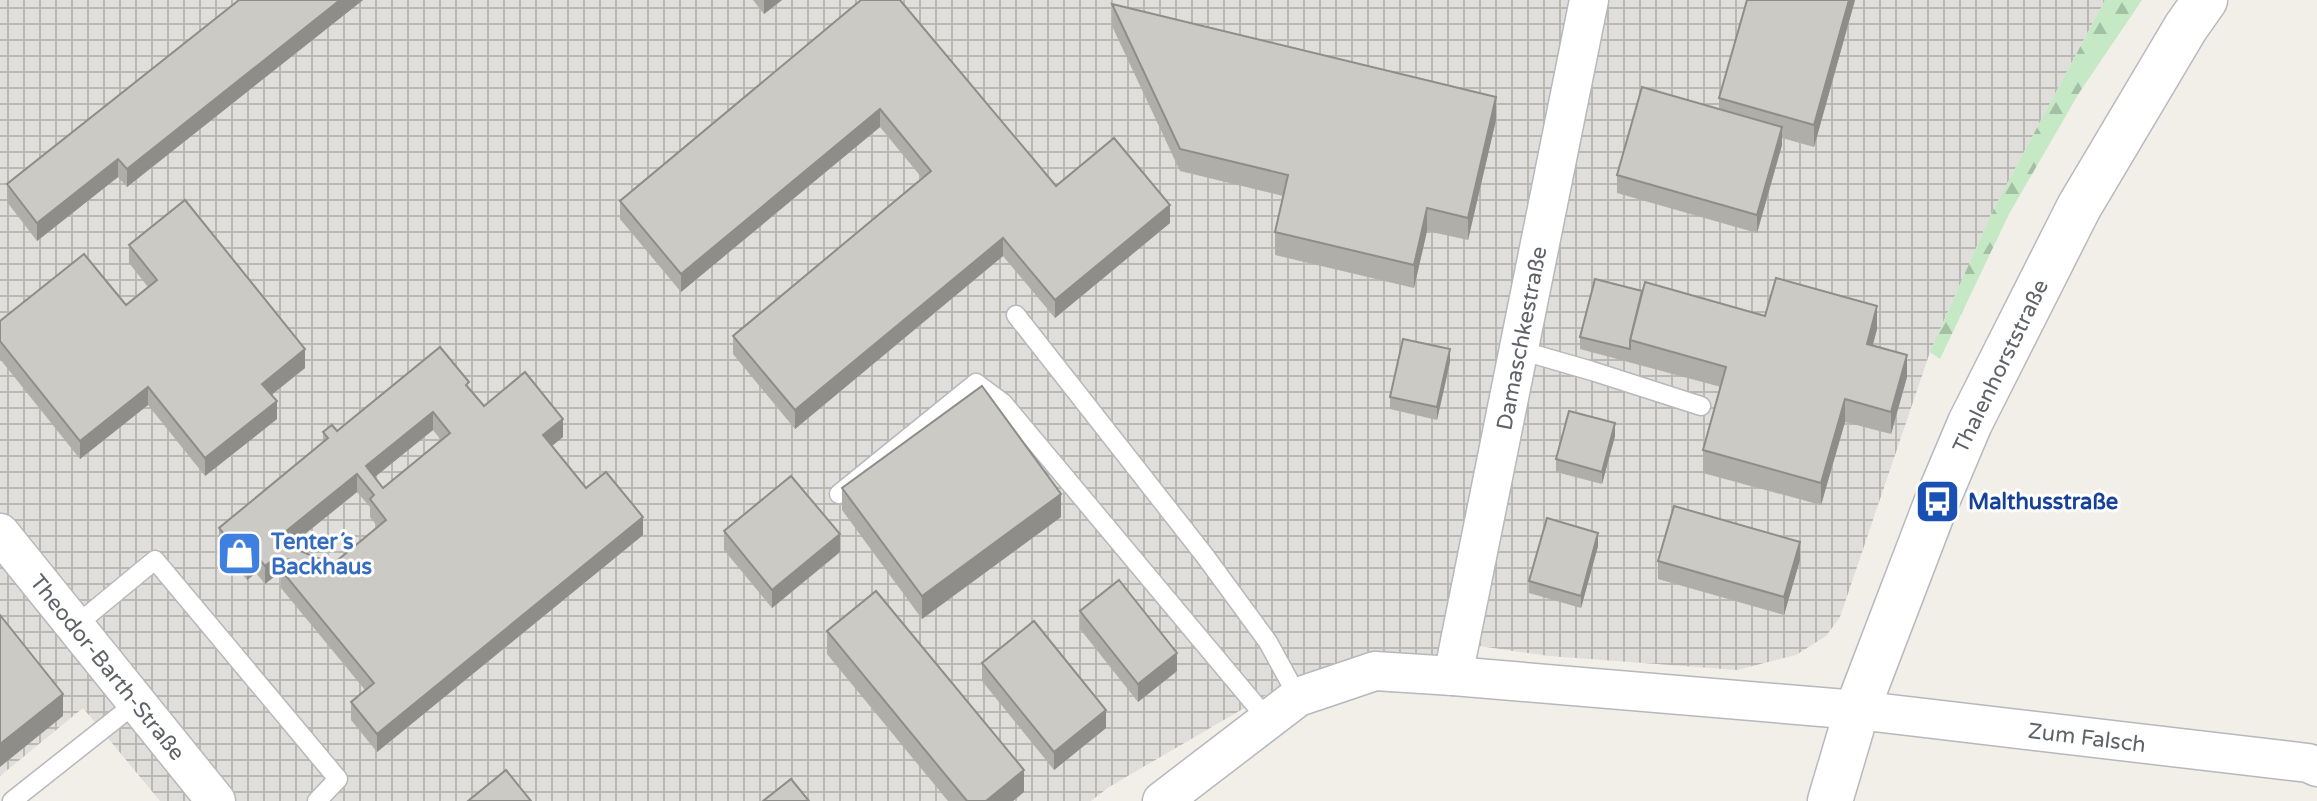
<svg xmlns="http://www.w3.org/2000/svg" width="2317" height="801" viewBox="0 0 2317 801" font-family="'Varela Round',sans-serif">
	<defs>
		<pattern id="industrial-grid" width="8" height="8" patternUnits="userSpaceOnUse" patternTransform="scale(2)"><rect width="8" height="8" fill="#e0deda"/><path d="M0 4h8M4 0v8" fill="none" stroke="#b9b8b5"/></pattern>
		<pattern id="forest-firs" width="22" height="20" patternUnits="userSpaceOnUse" patternTransform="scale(2)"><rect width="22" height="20" fill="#c5e8c5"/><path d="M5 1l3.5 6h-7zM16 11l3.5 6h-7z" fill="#a3c0a4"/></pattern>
	</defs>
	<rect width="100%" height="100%" fill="#f1efe8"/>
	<polygon fill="url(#industrial-grid)" points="0,0 2105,0 1992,212 1930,352 1840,617 1826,636 1796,655 1737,670 1549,656 1445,641 1439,662 1297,681 1270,693 1109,787 1091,801 160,801 83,708 0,776"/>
	<polygon fill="url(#forest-firs)" points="2105,0 2142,0 2079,93 2009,214 1940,359 1930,352 1992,212"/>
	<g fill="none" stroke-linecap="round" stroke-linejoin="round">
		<defs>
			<g id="lane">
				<polyline points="1016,315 1205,556 1268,642 1298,697"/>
				<polyline points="1519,350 1592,371 1701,406"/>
				<polyline points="839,494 976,383 1003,403 1268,720"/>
				<polyline points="75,626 155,560 338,779 317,801"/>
				<polyline points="12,801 136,703"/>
			</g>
			<g id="street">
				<polyline points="0,533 216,801"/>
				<polyline points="1453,676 1589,0"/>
				<polyline points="1162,801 1298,697 1375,671 1453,676 1857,710 2308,763 2317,767"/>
			</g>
			<polyline id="secondary" points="1830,801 1857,710 1937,501 1970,423 2079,207 2186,27 2205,0"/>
		</defs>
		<use href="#lane" stroke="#b5b8bc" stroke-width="21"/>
		<use href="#street" stroke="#b5b8bc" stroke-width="41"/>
		<use href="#secondary" stroke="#b6babf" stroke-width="47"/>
		<use href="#lane" stroke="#fff" stroke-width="18"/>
		<use href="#street" stroke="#fff" stroke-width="38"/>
		<use href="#secondary" stroke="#fff" stroke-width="44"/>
	</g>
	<g fill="#afaea9" fill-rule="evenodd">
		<polygon points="239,0 363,0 127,187 118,177 37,241 7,202 7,184"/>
		<polygon points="753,0 782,0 764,14"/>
		<polygon points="861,0 1056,186 1170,223 1055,318 1003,256 795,429 733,354 733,336 922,178 880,127 681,292 620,219 620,201"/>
		<polygon points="1747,0 1855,0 1814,147 1782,138 1782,145 1757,233 1617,193 1617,175 1719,109 1719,98"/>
		<polygon points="1112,4 1496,120 1468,240 1427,231 1414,288 1275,255 1275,232 1283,196 1180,171 1112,26"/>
		<polygon points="129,245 305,368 272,395 277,419 205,476 148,405 80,459 0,359 0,321 126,305 148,287 129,263"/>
		<polygon points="1642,291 1765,316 1877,329 1873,345 1907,377 1891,434 1845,422 1821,505 1703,473 1703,450 1721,387 1580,349 1580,337"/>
		<polygon points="1450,362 1437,420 1390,409 1390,397"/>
		<path d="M469 388 484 406 563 437 552 446 586 488 643 535 377 752 351 720V702L365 690 281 588V577L275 576 265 584 256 573 247 580 219 546V528L323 443V432L337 431ZM433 430 441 440 383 488 375 477ZM357 492 370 507V517L378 527 333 564 289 547Z"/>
		<polygon points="1615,436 1602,484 1556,472 1556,459"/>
		<polygon points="842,488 1061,517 922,619 842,510"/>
		<polygon points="724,531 840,552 772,608 724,550"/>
		<polygon points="1598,546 1581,608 1529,593 1529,581"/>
		<polygon points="1800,560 1784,615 1658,579 1658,561"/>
		<polygon points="1080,611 1177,671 1138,702 1080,629"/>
		<polygon points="827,631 1024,792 1013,801 948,801 827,654"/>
		<polygon points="982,663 1106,728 1054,770 982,681"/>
	</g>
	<g fill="#8f8d8a">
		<polygon points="340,0 363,0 127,187 127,169"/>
		<polygon points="764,0 782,0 764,14"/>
		<polygon points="1849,0 1855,0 1814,147 1814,125"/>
		<polygon points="1496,97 1496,120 1468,240 1468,218"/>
		<polygon points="880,109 880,127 681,292 681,274"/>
		<polygon points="1782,127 1782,145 1757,233 1757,215"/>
		<polygon points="118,159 118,177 37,241 37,223"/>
		<polygon points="1170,205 1170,223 1055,318 1055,300"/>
		<polygon points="1427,208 1427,231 1414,288 1414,265"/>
		<polygon points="1003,238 1003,256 795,429 795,410"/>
		<polygon points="1877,306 1877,329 1867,366 1867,344"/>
		<polygon points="305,349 305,368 262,402 262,384"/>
		<polygon points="1450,349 1450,362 1437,420 1437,407"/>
		<polygon points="1907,355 1907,377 1891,434 1891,412"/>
		<polygon points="148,387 148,405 80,459 80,441"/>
		<polygon points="1845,399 1845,422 1821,505 1821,483"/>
		<polygon points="277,401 277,419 205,476 205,458"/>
		<polygon points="433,412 433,430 366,484 366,466"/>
		<polygon points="563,419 563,437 543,453 543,435"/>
		<polygon points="1615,423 1615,436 1602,484 1602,472"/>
		<polygon points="357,474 357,492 280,554 280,536"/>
		<polygon points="1061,494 1061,517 922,619 922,596"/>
		<polygon points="643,517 643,535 377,752 377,734"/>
		<polygon points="1598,533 1598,546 1581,608 1581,596"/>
		<polygon points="840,534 840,552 772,608 772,590"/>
		<polygon points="1800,542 1800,560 1784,615 1784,597"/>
		<polygon points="256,555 256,573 247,580 247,562"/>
		<polygon points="275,558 275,576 265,584 265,566"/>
		<polygon points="1177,653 1177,671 1138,702 1138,684"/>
		<polygon points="63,694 63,716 0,767 0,744"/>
		<polygon points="1106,710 1106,728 1054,770 1054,752"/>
		<polygon points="1024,770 1024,792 1013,801 986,801"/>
	</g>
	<g fill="#cccac5" stroke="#8f8d8a" stroke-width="2" fill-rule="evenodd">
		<polygon points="239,0 340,0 127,169 118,159 37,223 7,184"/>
		<polygon points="861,0 900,0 1056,186 1114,138 1170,205 1055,300 1003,238 795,410 733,336 931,171 880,109 681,274 620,201"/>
		<polygon points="1747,0 1849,0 1814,125 1719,98"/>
		<polygon points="1112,4 1496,97 1468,218 1427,208 1414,265 1275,232 1288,175 1180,149"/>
		<polygon points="1642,87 1782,127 1757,215 1617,175"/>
		<polygon points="185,200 305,349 262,384 277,401 205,458 148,387 80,441 0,341 0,321 84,254 126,305 157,280 129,245"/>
		<polygon points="1776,278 1877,306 1867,344 1907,355 1891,412 1845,399 1821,483 1703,450 1726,367 1630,340 1645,282 1765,316"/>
		<polygon points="1595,279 1642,291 1630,340 1630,349 1580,337"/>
		<polygon points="1403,339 1450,349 1437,407 1390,397"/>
		<path d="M440 347 469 382 466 385 484 406 525 372 563 419 543 435 586 488 606 472 643 517 377 734 351 702 374 683 281 570 293 560 275 558 265 566 256 555 247 562 219 528 328 438 323 432 332 425 337 431ZM433 412 450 433 383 488 366 466ZM357 474 374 495 370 499 386 520 333 564 290 547 280 536Z"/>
		<polygon points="982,386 1061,494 922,596 842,488"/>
		<polygon points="1569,411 1615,423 1602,472 1556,459"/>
		<polygon points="791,476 840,534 772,590 724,531"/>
		<polygon points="1674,506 1800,542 1784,597 1658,561"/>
		<polygon points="1547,518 1598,533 1581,596 1529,581"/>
		<polygon points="1119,580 1177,653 1138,684 1080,611"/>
		<polygon points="876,591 1024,770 986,801 967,801 827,631"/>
		<polygon points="0,615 63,694 0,744"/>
		<polygon points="1034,621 1106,710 1054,752 982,663"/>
		<polygon points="506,770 531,801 468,801"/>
		<polygon points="791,779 809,801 763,801"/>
	</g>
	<defs>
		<symbol id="bus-square" viewBox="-11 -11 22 22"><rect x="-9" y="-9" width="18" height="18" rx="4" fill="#1a4fb4" stroke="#fff"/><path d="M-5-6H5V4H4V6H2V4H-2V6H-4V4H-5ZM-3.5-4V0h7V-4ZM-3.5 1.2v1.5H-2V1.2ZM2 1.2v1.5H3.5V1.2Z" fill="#fff"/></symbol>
		<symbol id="shop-square" viewBox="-11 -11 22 22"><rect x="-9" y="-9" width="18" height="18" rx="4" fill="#3f7fe0" stroke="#fff"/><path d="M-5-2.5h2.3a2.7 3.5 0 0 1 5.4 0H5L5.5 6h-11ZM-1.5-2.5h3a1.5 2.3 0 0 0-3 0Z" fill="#fff"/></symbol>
	</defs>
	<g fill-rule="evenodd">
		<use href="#bus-square" x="1912" y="476" width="51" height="51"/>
		<use href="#shop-square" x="214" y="528" width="51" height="51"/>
	</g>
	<g text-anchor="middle" stroke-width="6" stroke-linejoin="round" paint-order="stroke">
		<g font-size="22" fill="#5f6368" stroke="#fff">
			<text transform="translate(1521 338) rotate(-79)" y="8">Damaschkestraße</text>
			<text transform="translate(2000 366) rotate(-64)" y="8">Thalenhorststraße</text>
			<text transform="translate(108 667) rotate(51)" y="8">Theodor-Barth-Straße</text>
			<text transform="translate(2087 737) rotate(7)" y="8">Zum Falsch</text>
		</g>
		<g font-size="22" font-weight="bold" fill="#164399" stroke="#fff" text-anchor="start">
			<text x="1968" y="509">Malthusstraße</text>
		</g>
		<g font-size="22" font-weight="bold" fill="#366cbe" stroke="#fff" text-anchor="start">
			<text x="271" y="549">Tenter´s<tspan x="271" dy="25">Backhaus</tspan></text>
		</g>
	</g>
</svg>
